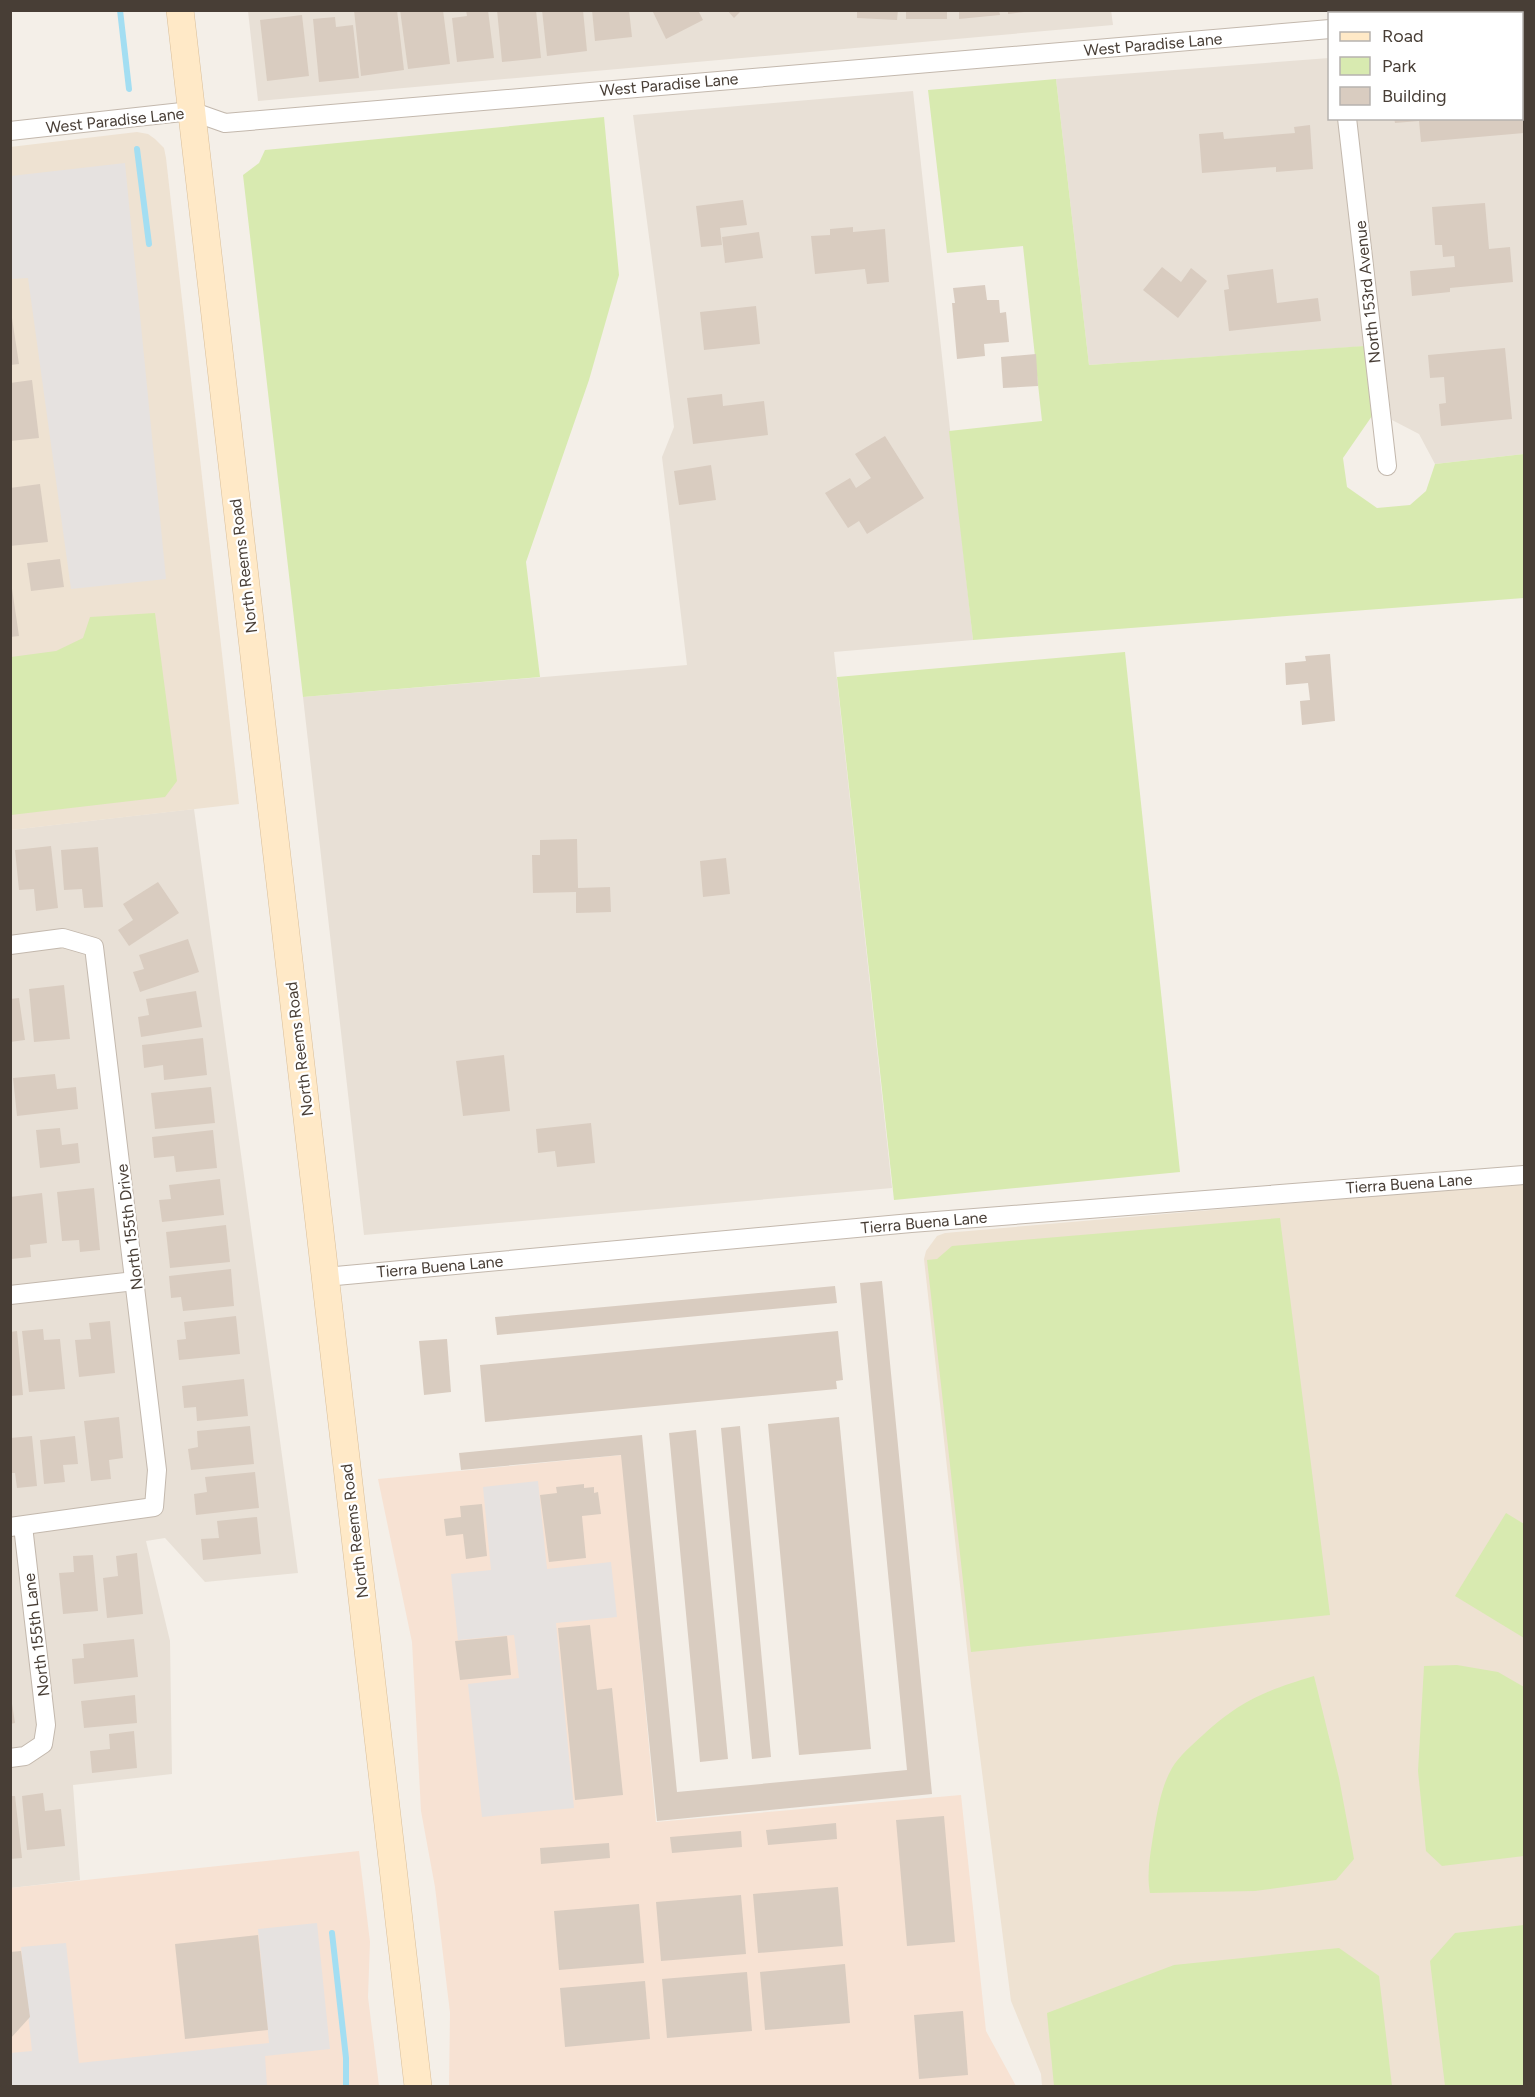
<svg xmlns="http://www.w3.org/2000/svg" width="1535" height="2097" viewBox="0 0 1535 2097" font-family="Figtree,sans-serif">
	<rect width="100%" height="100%" fill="#f4efe8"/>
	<g fill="#e8e0d6">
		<polygon points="1111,10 1113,25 258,101 248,11"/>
		<polygon points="1524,42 1524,454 1435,464 1419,434 1392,420 1382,345 1089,365 1056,79 1329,58 1330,118 1522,118 1522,43"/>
		<polygon points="913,91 973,640 834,652 892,1188 364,1235 303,697 687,665 662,457 674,427 633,115"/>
		<polygon points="194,809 298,1573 205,1582 165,1538 146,1541 170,1641 172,1774 73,1785 80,1880 11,1888 10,830"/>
	</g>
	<g fill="#f7e2d3">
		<polygon points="622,1455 656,1822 961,1795 986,2031 1016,2086 449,2086 450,2013 435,1887 421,1811 412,1642 378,1479"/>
		<polygon points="359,1851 370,1942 368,1997 379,2086 11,2086 10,1888"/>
	</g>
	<g fill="#eee2d2">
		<polygon points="137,132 148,134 155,139 164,148 166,158 239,804 11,830 10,147"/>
		<polygon points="1524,1183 1524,2086 1042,2086 1041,2074 1011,2001 971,1685 924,1259 926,1251 937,1236 945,1233"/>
	</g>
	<g fill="#d8eab0">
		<polygon points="1056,79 1089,365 1364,346 1372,416 1343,458 1347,487 1377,508 1410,505 1426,491 1435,464 1524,454 1524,598 973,640 949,431 1042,421 1023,246 947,253 928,90"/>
		<polygon points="604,117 619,275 589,380 526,562 540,677 303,697 243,175 259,163 265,150"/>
		<polygon points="155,613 177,781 165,797 11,815 11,657 56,651 83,638 90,617"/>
		<polygon points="1125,652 1180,1172 894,1200 837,677"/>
		<polygon points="1280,1218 1330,1615 971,1652 927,1260 937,1259 952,1246"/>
		<polygon points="1506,1513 1524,1524 1524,1638 1455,1596"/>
		<polygon points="1457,1665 1498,1672 1524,1687 1524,1856 1442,1866 1426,1851 1418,1771 1424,1666"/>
		<path d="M1314 1676 1339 1778 1354 1859 1336 1880 1255 1891 1150 1893C1146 1872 1151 1851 1154 1830 1158 1809 1161 1787 1172 1768 1179 1756 1192 1745 1203 1735 1241 1700 1265 1691 1314 1676Z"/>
		<polygon points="1524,1925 1524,2086 1445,2086 1430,1961 1455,1933"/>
		<polygon points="1339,1948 1379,1976 1392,2086 1054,2086 1047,2013 1174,1965"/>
	</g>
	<g fill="#e6e2e0">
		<polygon points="125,163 166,579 71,589 28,278 11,279 11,176"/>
		<polygon points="538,1481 547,1569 611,1562 617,1617 556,1623 574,1808 482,1817 468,1684 519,1678 514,1635 458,1640 451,1574 491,1570 483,1487"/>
		<polygon points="317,1923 330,2049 265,2056 267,2086 11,2086 10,2053 32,2051 21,1947 66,1943 79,2063 269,2043 258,1929"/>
	</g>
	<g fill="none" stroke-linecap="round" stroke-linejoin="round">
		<g stroke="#a3def2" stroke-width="6">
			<polyline points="120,10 129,89"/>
			<polyline points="137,149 149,244"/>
			<polyline points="332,1933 346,2058 346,2086"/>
		</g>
	</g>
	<g fill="#d9ccc0">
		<polygon points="354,10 397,10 404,70 361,76"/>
		<polygon points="400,10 443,10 450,64 408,69"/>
		<polygon points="466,10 488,10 494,58 457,62 452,18 467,16"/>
		<polygon points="497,10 536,10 541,58 502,62"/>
		<polygon points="542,10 583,10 587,51 547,56"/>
		<polygon points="592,10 629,10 632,37 595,41"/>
		<polygon points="652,10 698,10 703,20 666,39"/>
		<polygon points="727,10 742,10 734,18"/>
		<polygon points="857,10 898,10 897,20 857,18"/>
		<rect x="906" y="10" width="41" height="9"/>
		<polygon points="959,10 999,10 1000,15 959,19"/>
		<polygon points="1008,10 1024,10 1024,12 1008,14"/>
		<polygon points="302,15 309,76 267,81 260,20"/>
		<polygon points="335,17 336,27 353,25 359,78 319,82 313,19"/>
		<polygon points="1524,72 1524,133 1421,142 1419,121 1395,123 1394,118 1522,118 1522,73"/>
		<polygon points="1310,125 1313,169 1276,172 1276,167 1202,173 1199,134 1223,132 1224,139 1295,133 1294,127"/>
		<polygon points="743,200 747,225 720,228 722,245 701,247 696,206"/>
		<polygon points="1485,203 1489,249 1510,247 1513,282 1450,288 1450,292 1412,296 1410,271 1455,267 1454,256 1443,257 1442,245 1435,245 1432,207"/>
		<polygon points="853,227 853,232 885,229 889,282 867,284 865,269 815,274 811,236 830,235 830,229"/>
		<polygon points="759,232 763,258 725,263 722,237"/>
		<polygon points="1162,267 1181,282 1191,268 1207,281 1178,318 1143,290"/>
		<polygon points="1273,269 1277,303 1318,298 1321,321 1229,331 1224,290 1229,289 1227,275"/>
		<polygon points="985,285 987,300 999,300 1000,313 1006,312 1009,342 984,344 985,356 957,359 952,303 955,303 953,288"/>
		<polygon points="10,305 19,364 10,365"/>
		<polygon points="756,306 760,344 704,350 700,312"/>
		<polygon points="1505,348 1512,419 1441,426 1439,404 1446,403 1444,377 1430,378 1428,355"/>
		<polygon points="1036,354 1038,386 1003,388 1001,357"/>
		<polygon points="32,380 39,438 10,441 10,383"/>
		<polygon points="722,394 723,406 764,401 768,435 693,444 687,398"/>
		<polygon points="885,436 924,498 867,534 859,521 848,528 825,493 850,478 856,488 871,478 855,454"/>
		<polygon points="711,465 716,500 679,505 674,471"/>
		<polygon points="40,484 48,542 10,546 10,488"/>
		<polygon points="60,559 64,587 31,591 27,563"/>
		<polygon points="10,575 19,636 10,637"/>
		<polygon points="1330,654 1335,721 1302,725 1300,701 1310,700 1308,683 1286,685 1285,663 1306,661 1305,656"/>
		<polygon points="577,839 578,888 610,887 611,912 576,913 576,892 533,893 532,855 540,855 540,840"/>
		<polygon points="51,846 58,908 36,911 34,889 19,890 15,850"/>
		<polygon points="98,847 103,907 84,908 82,889 64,890 61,850"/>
		<polygon points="726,858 730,894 703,897 700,861"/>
		<polygon points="158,882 179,913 129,946 118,930 133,920 123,904"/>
		<polygon points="188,939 199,972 140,992 133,972 144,969 139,955"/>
		<polygon points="64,985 70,1039 34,1042 29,989"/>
		<polygon points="196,991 202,1027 141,1037 138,1017 149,1015 146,999"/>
		<polygon points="19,998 25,1040 10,1042 10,999"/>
		<polygon points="203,1038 207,1075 164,1080 163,1065 144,1068 142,1045"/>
		<polygon points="504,1055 510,1111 463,1116 456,1061"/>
		<polygon points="55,1074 57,1089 76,1087 78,1109 17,1116 13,1078"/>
		<polygon points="211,1087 215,1123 155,1129 151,1093"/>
		<polygon points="591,1123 595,1163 557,1167 555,1151 538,1153 536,1129"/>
		<polygon points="60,1128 62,1145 78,1143 80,1163 40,1168 36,1130"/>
		<polygon points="213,1130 217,1168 176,1172 174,1156 154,1158 152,1137"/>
		<polygon points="220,1179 224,1215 162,1222 159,1200 171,1199 169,1185"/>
		<polygon points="94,1188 100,1250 80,1252 79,1240 62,1241 57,1192"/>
		<polygon points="42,1193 47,1243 30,1245 31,1257 11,1259 10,1197"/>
		<polygon points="226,1225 230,1262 170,1268 166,1232"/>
		<polygon points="231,1269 234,1306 183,1311 181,1297 171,1298 169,1276"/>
		<polygon points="882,1281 932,1794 657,1821 621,1455 461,1470 459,1453 642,1435 677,1792 907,1770 860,1283"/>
		<polygon points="835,1286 837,1303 497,1335 495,1317"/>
		<polygon points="236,1316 240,1354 179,1360 177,1340 186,1339 184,1322"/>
		<polygon points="110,1321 115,1373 79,1377 75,1340 91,1339 89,1323"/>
		<polygon points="43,1329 44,1340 60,1339 65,1389 29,1392 22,1331"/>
		<polygon points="17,1331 23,1395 10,1396 10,1332"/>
		<polygon points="838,1331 843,1380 836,1381 837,1389 485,1422 480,1365"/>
		<polygon points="447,1339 451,1392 424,1395 419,1341"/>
		<polygon points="244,1379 248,1416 197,1421 196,1407 184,1408 182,1386"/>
		<polygon points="119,1417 123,1458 109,1460 111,1479 91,1481 84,1421"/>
		<polygon points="839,1417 871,1749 799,1755 768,1424"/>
		<polygon points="250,1426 254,1464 191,1470 188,1449 198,1447 197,1431"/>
		<polygon points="740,1426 771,1757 752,1759 721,1428"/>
		<polygon points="696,1430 728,1759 700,1762 669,1433"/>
		<polygon points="32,1436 37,1486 17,1488 15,1473 10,1473 10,1438"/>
		<polygon points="75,1436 78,1464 63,1465 65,1482 44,1484 40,1440"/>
		<polygon points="255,1472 259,1508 196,1515 194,1494 207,1492 205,1477"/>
		<polygon points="584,1484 584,1488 594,1487 594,1493 598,1492 601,1514 582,1516 586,1558 549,1562 540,1495 557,1493 556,1487"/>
		<polygon points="482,1504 487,1556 466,1559 463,1534 446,1536 444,1519 461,1517 460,1506"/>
		<polygon points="257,1517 261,1554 203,1560 201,1539 219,1538 217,1521"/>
		<polygon points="137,1553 143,1614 107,1618 103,1578 118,1576 116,1556"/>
		<polygon points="93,1555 98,1611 63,1614 59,1573 74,1572 73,1556"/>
		<polygon points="590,1625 597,1690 612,1688 623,1795 575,1800 558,1628"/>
		<polygon points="507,1636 511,1675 460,1680 455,1641"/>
		<polygon points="134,1639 138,1677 74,1684 72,1659 84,1658 83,1644"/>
		<polygon points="10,1691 15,1723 10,1724"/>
		<polygon points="135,1695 137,1723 84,1728 81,1701"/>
		<polygon points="134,1731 137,1768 92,1773 90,1751 110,1749 109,1734"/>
		<polygon points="43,1793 45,1811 61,1809 65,1846 27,1850 22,1796"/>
		<polygon points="10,1796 15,1796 22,1858 10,1859"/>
		<polygon points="944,1816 955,1942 907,1946 896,1820"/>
		<polygon points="836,1823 837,1839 768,1845 766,1830"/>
		<polygon points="741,1831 742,1847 672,1853 670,1837"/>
		<polygon points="609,1843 610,1858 541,1864 540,1848"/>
		<polygon points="838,1887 843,1946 758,1953 753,1894"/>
		<polygon points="741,1895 746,1954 661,1961 656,1902"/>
		<polygon points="639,1904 644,1963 559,1970 554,1911"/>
		<polygon points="258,1935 268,2030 185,2039 175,1944"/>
		<polygon points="21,1951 30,2017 10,2039 10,1952"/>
		<polygon points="845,1964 850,2023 765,2030 760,1972"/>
		<polygon points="747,1972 752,2031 667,2038 662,1979"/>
		<polygon points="645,1981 650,2039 565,2047 560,1988"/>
		<polygon points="963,2011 968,2075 919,2079 914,2015"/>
	</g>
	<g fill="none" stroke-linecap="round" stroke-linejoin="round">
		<defs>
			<g id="minor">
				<polyline points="1515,14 1524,13"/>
				<polyline points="1347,118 1387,466"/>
				<polyline points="10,131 191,111 225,123 1330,29"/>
				<polyline points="10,945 63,938 94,947 157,1470 154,1507 10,1527"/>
				<polyline points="325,1277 911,1223 1524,1175"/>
				<polyline points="10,1295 135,1281"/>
				<polyline points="10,1758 25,1756 43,1744 46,1725 23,1526"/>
			</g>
			<polyline id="secondary" points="180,10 418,2086"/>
		</defs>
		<use href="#minor" stroke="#c3b8ad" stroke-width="20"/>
		<use href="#secondary" stroke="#d9be99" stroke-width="28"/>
		<use href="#minor" stroke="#fff" stroke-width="18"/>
		<use href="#secondary" stroke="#ffe9c7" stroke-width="27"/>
	</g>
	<g text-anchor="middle" stroke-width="4.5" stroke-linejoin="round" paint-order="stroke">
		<g font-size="16" fill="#483e36" stroke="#fff">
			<text transform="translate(1153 44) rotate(-5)" y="6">West Paradise Lane</text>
			<text transform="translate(669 84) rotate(-5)" y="6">West Paradise Lane</text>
			<text transform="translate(115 120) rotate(-6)" y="6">West Paradise Lane</text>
			<text transform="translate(1367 292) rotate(-96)" y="6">North 153rd Avenue</text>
			<text transform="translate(243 566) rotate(-97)" y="6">North Reems Road</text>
			<text transform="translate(299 1049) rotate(-97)" y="6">North Reems Road</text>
			<text transform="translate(1409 1183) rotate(-4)" y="6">Tierra Buena Lane</text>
			<text transform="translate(924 1222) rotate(-5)" y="6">Tierra Buena Lane</text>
			<text transform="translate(129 1227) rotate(-97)" y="6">North 155th Drive</text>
			<text transform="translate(440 1266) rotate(-5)" y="6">Tierra Buena Lane</text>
			<text transform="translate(354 1531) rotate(-97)" y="6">North Reems Road</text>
			<text transform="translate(36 1635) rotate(-97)" y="6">North 155th Lane</text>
		</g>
	</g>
	<rect width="1535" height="2097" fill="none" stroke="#483e36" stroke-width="24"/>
	<rect x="1328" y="12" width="195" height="108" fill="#ffffff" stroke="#b6b2af" stroke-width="1.5"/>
	<rect x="1340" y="32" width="30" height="9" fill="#ffe9c7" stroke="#b6b2af" stroke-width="1.5"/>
	<text x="1382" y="42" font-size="18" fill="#483e36">Road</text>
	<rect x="1340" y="57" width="30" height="18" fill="#d8eab0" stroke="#b6b2af" stroke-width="1.5"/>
	<text x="1382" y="72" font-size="18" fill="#483e36">Park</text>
	<rect x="1340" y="87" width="30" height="18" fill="#d9ccc0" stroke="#b6b2af" stroke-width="1.5"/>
	<text x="1382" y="102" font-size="18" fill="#483e36">Building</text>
</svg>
